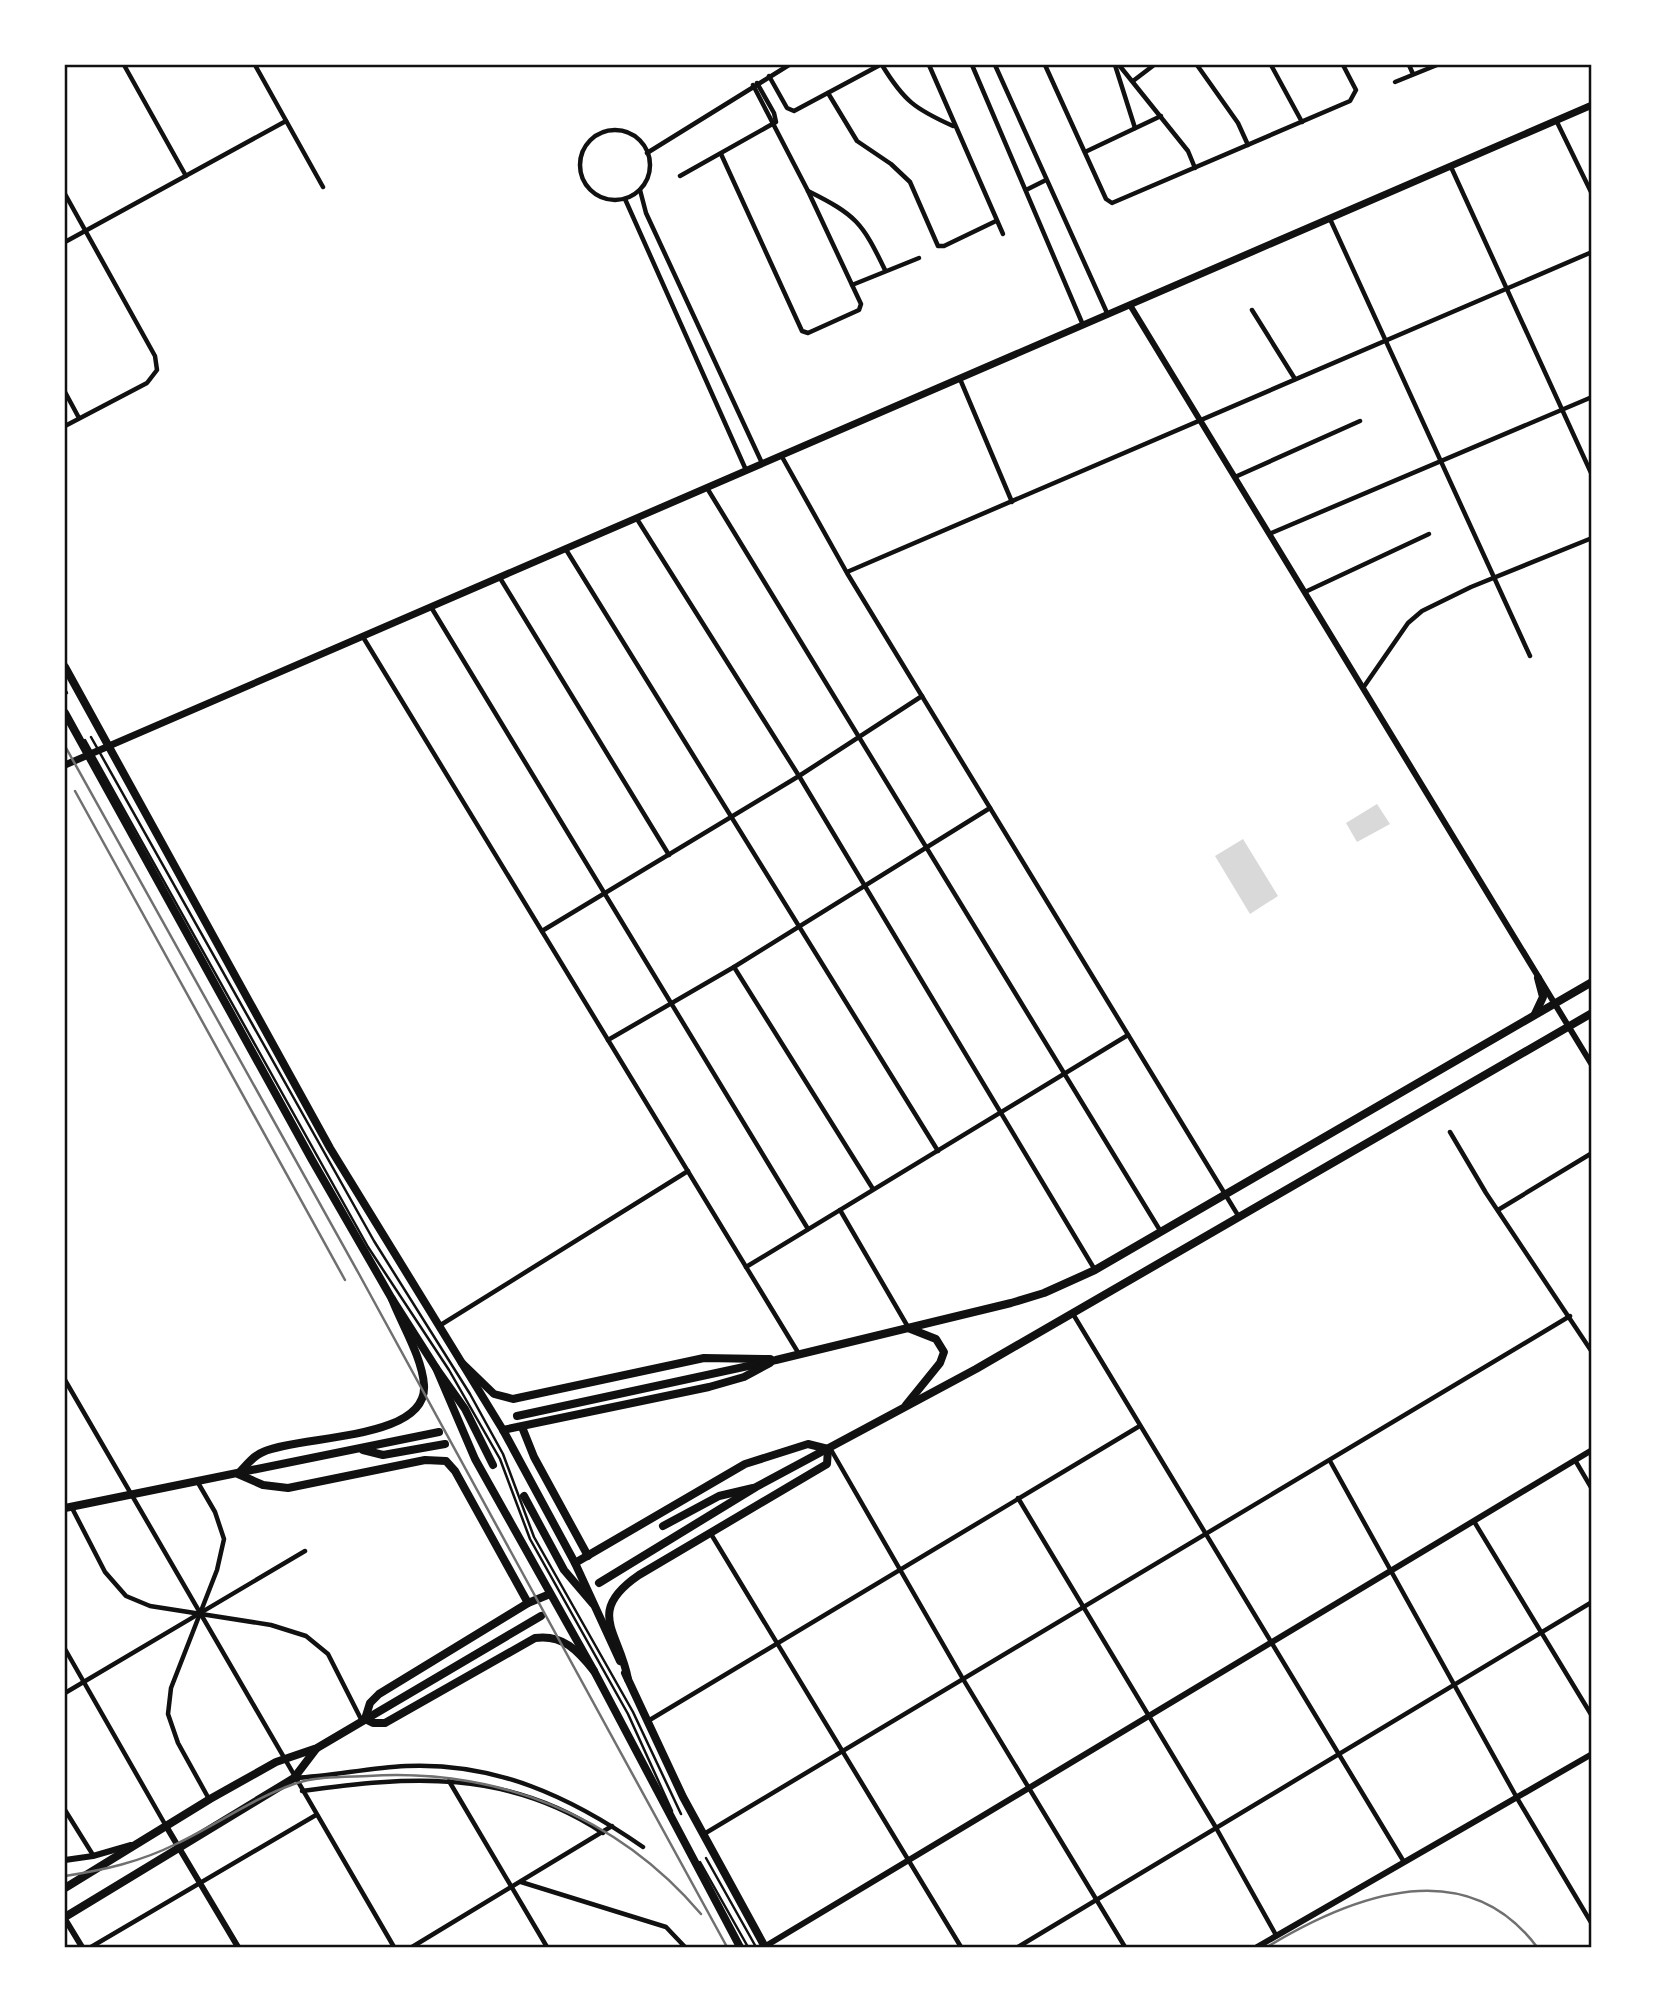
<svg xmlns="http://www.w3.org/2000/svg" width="1657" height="2012" viewBox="0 0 1657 2012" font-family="Figtree,sans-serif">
	<rect width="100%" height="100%" fill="#fff"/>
	<g fill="#d9d9d9">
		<polygon points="1377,804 1390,824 1357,842 1346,823"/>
		<polygon points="1243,839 1278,896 1250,914 1215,856"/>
	</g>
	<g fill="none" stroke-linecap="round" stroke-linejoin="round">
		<g stroke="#111" stroke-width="2.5">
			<polyline points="65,689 67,693"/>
			<polyline points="91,737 374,1241 470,1394 503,1454 534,1537 633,1712 681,1814"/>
			<polyline points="85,740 368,1247 449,1370 500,1459 530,1539 628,1714 672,1811"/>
			<polyline points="706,1858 756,1947"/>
			<polyline points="700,1862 748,1947"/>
		</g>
		<g stroke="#111" stroke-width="4.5">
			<polyline points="124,65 186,176"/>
			<polyline points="255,65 323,187"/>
			<path d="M882 65C904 101 915 109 953 126"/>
			<polyline points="929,65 1003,234"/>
			<polyline points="972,65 1083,325"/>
			<polyline points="995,65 1108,315"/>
			<polyline points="1045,65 1106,199 1112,203 1350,101 1356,90 1343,65"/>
			<polyline points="1115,65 1135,128"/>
			<polyline points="1119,65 1188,151 1195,168"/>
			<polyline points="1197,65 1238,123 1248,145"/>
			<polyline points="1271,65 1302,122"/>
			<polyline points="1409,65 1413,74"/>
			<polyline points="769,76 787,108 794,111 880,65"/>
			<polyline points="1133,81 1154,65"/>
			<polyline points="1395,82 1437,65"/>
			<polyline points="828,93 857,141 891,164 910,182 938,246 944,246 996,221"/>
			<polyline points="1556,120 1592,194"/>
			<circle cx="615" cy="165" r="35"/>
			<polyline points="1085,152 1161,116"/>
			<polyline points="647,153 789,65"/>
			<polyline points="721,154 802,331 808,333 859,310 861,304 808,191 753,85"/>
			<polyline points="1451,167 1592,475"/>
			<polyline points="680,176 776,122 774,113 757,83"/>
			<polyline points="640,190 646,213 762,463"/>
			<polyline points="1026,190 1046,180"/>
			<path d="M808 191C856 215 862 222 885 270"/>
			<polyline points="65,194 155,356 157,370 147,383 65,426"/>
			<polyline points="625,199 746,470"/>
			<polyline points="1330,219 1530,656"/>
			<polyline points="65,242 286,121"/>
			<polyline points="852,285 919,258"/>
			<polyline points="1252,310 1295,379"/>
			<polyline points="960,379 1012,502"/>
			<polyline points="65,392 79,418"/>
			<polyline points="781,455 847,573 1239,1217"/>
			<polyline points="1235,477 1360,421"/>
			<polyline points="707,488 1161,1232"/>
			<polyline points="637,519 799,776 1095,1270"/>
			<polyline points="1269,534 1592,397"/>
			<polyline points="565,548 938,1151"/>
			<polyline points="847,572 1592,252"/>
			<polyline points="500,578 669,855"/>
			<polyline points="1305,592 1429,534"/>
			<polyline points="431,607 808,1229"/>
			<polyline points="363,637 799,1354"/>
			<polyline points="1363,688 1408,623 1422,611 1471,587 1592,538"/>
			<polyline points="542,931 799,776 922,696"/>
			<polyline points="734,967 873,1189"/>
			<polyline points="608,1040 734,967 990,808"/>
			<polyline points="1450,1132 1486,1193 1592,1352"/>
			<polyline points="840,1210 908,1327"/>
			<polyline points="1498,1210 1592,1153"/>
			<polyline points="746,1267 1128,1035"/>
			<polyline points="1073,1314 1404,1862"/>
			<polyline points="439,1326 688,1171"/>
			<polyline points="65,1380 394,1947"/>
			<polyline points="830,1448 963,1679 1125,1947"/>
			<polyline points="1575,1460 1592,1489"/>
			<polyline points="1330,1461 1517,1798 1592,1924"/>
			<polyline points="197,1481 215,1512 224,1539 217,1570 171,1688 168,1714 178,1743 209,1799"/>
			<polyline points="1018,1498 1215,1826 1276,1935"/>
			<polyline points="72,1508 105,1572 126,1596 150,1606 271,1625 306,1636 328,1654 362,1721"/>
			<polyline points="1475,1523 1592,1716"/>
			<polyline points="711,1534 961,1947"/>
			<polyline points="65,1649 166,1826"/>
			<polyline points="65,1693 305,1551"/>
			<polyline points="648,1721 1138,1427"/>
			<path d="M295 1778C332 1776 368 1768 406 1766 496 1762 571 1797 643 1847"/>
			<polyline points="449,1781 547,1947"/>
			<path d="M302 1791C410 1776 506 1769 603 1833"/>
			<polyline points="65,1810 93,1855"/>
			<polyline points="704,1834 1570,1316"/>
			<polyline points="521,1882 666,1927 685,1947"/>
			<polyline points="91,1947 316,1815"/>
			<polyline points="412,1947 612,1826"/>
			<polyline points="1018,1947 1592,1602"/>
		</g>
		<g stroke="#111" stroke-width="6">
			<polyline points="1130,305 1592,1065"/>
			<polyline points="166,1826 238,1947"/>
			<polyline points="65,1860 93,1856 131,1845"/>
			<polyline points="65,1919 82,1947"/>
			<polyline points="764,1947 1592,1450"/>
			<polyline points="1257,1947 1592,1754"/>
		</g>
		<polyline stroke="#111" stroke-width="7" points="65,765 1592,105"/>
		<g stroke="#111" stroke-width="8">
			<polyline points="65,667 330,1148 503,1430 575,1563 620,1661"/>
			<polyline points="65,713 312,1160 392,1299 436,1368 475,1459 594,1671 740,1947"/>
			<polyline points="625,1673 683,1797 765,1947"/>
		</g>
		<g stroke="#111" stroke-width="8">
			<polyline points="1535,1014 1543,997 1538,978"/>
			<polyline points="462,1363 494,1394 513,1399 704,1358 770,1359"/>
			<polyline points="436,1368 465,1409 493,1465"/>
			<polyline points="906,1405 940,1363 944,1352 936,1339 908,1328"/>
			<polyline points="517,1416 776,1360 1011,1303 1044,1293 1095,1270 1592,982"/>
			<polyline points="522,1427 534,1457 588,1556"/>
			<polyline points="503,1430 709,1387 744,1377 770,1363"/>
			<polyline points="363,1450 383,1455 445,1444"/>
			<path d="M239 1473C246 1465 253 1456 263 1452 300 1435 428 1441 424 1385 422 1357 402 1325 392 1299"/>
			<polyline points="238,1474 263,1485 288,1488 425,1460 446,1461 455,1471 528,1603"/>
			<polyline points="524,1496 564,1570 593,1604"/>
			<polyline points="65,1508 439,1432"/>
			<polyline points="663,1526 719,1496 753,1488"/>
			<path d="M575 1563 745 1464 808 1444 828 1449 827 1464 639 1575C585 1612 619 1631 628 1679"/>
			<polyline points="599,1583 756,1487 976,1369 1592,1013"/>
			<path d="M550 1594 528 1603 379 1694 370 1703 365 1719 373 1723H385L535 1638C563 1634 578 1651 594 1671"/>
			<polyline points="65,1888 210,1799 276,1762 317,1748 541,1616"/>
			<polyline points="65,1917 294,1778 316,1749"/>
		</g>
		<g stroke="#707070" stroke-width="2.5">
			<polyline points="65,746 359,1274 727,1947"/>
			<polyline points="75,791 345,1280"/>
			<path d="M65 1876C104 1870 140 1862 176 1844 216 1825 252 1799 294 1784 316 1776 345 1777 368 1776 497 1768 617 1815 701 1914"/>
			<path d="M1267 1947C1351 1896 1465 1851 1537 1947"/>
		</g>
	</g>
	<rect width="1657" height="2012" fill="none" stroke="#ffffff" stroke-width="133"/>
	<rect x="66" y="66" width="1524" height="1880" fill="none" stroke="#111" stroke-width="2.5"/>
</svg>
